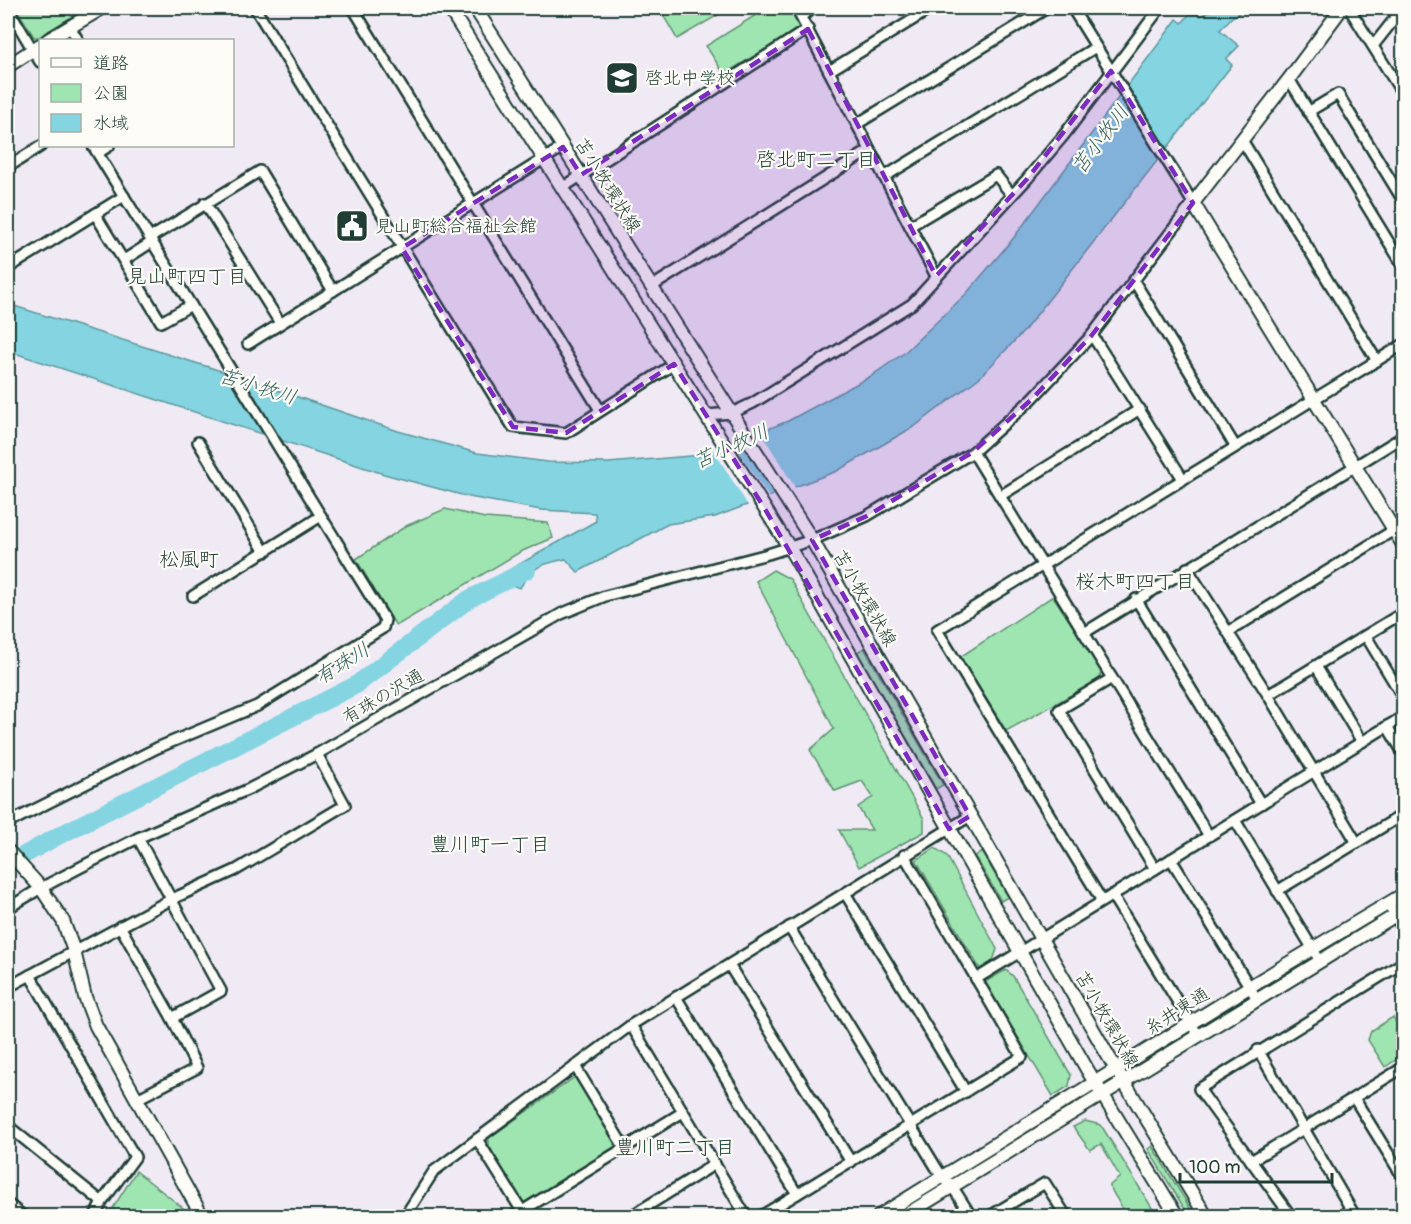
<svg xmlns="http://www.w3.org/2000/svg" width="1411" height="1224" viewBox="0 0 1411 1224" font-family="Pangolin,'Klee One',sans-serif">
	<rect width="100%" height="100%" fill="#f0eaf5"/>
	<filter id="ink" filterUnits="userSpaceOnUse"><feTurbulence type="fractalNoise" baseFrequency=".0167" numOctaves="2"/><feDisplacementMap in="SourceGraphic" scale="12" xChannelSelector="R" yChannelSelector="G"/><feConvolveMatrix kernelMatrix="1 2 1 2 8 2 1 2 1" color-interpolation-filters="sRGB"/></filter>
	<g filter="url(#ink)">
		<g fill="#9fe5b1" stroke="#5f9172" stroke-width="1.5">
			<polygon points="16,8 86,8 39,37 34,37"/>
			<polygon points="659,8 730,8 677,39"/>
			<polygon points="767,8 791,8 799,23 799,29 724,74 706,46"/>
			<polygon points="445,509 485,518 548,523 553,538 520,552 396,626 356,559 406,526"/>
			<polygon points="773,570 790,579 924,819 924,832 859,867 839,830 872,830 858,807 873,797 862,781 835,791 810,750 834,729 756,581"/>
			<polygon points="1053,596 1101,669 1100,679 1006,731 960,657"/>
			<polygon points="864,648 943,785 936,789 857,652"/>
			<polygon points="935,848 947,856 997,949 993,961 980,969 916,860"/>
			<polygon points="982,852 1008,897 1001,901 975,856"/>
			<polygon points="1006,970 1013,976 1071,1075 1069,1086 1053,1096 985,982"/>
			<polygon points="1393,1017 1403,1036 1403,1055 1385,1067 1368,1040 1371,1031"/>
			<polygon points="575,1077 616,1143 615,1147 527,1203 522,1202 489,1146 489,1138"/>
			<polygon points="1085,1121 1101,1125 1157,1216 1127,1216 1109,1186 1120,1177 1101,1144 1090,1150 1073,1127"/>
			<polygon points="1152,1146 1195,1216 1189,1216 1148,1149"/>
			<polygon points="136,1171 192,1215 193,1216 108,1216"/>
		</g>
		<path fill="#84d4e1" stroke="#5c989c" stroke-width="1.5" d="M1214 8H1243V11L1232 17 1220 30 1239 46 1226 59 1232 65 1024 331 980 377 915 426 837 471 715 517 668 524 578 572 566 559C542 564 532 566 520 588L508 584 502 574 596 521 595 513 541 510 469 497 384 474 8 351V304L215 369 398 431 477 453 548 462 608 463 702 455 788 421 871 376 904 353 966 294 1012 240 1177 19 1182 23 1193 10 1201 16Z"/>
		<g fill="#f0eaf5">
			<polygon points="759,429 796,489 775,497 738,437"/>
			<polygon points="731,440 770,499 749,507 712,448"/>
		</g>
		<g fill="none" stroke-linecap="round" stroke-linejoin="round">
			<polyline stroke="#84d4e1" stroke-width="18" points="8,864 58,836 356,685 469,599 527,570"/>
			<defs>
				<g id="street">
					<polyline points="8,8 40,62"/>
					<polyline points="255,8 513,427 566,433 674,364"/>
					<polyline points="353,8 600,410"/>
					<polyline points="796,8 936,276"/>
					<polyline points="1349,8 1404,96"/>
					<polyline points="801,16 814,8"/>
					<polyline points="70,27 78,40"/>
					<polyline points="1373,46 1403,8"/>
					<polyline points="829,71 932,8"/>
					<polyline points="1289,79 1404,267"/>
					<polyline points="1308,112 1338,94 1404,202"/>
					<polyline points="857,124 1047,8"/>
					<polyline points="1242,140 1377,361"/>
					<polyline points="98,153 109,146"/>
					<polyline points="8,167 41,146"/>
					<polyline points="884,177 1096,47"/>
					<polyline points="562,188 808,29"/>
					<polyline points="205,203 280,323"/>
					<polyline points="95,214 161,322 191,305"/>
					<polyline points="910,226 996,175 1011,194"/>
					<polyline points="150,238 260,171 333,291"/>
					<polyline points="124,260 152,242"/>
					<polyline points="8,268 124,196"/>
					<polyline points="1134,281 1235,446"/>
					<polyline points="651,287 870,150"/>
					<polyline points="1092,335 1183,479"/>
					<polyline points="248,344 563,147"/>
					<polyline points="706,415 732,413 753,403 912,304 1027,179 1064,135 1160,8"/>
					<polyline points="198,442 265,552"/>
					<polyline points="973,452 1209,836"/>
					<polyline points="1000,496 1140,409"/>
					<polyline points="1187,568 1268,695 1357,843"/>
					<polyline points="193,596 321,516"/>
					<polyline points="1136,599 1261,804"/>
					<polyline points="1228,632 1394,530"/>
					<polyline points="1084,633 1404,436"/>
					<polyline points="1366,636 1404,699"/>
					<polyline points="1316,666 1362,742"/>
					<polyline points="1112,678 1059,710 1155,869"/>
					<polyline points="1268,695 1404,612"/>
					<polyline points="1387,726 1404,754"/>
					<polyline points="1235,820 1320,961"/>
					<polyline points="8,823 157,748 257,706 383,628 385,620 93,146"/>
					<polyline points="138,838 221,991 172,1018"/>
					<polyline points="1171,859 1257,999"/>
					<polyline points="1277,891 1404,814"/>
					<polyline points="845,893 966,1092"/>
					<polyline points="1112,895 1198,1035"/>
					<polyline points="1102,901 937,630 1404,344"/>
					<polyline points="1388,904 1404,930"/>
					<polyline points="8,908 41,888 81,867 138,838 249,789 317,754 561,614 605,596 768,554 812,540 867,516 973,452 1032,399 1092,335 1193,203 1072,8"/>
					<polyline points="120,926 172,1018 197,1068 137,1099"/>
					<polyline points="789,927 942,1177 952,1186 971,1216"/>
					<polyline points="729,965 851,1162"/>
					<polyline points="30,975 135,1157 102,1202 95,1216"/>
					<polyline points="976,979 1404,716"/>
					<polyline points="8,987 172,899 236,870 345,805 317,754"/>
					<polyline points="676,997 797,1194"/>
					<polyline points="631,1025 746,1216"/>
					<polyline points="1258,1050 1355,1216"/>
					<polyline points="575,1066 624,1147"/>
					<polyline points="1354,1098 1404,1179"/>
					<polyline points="8,1126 102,1202"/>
					<polyline points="477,1139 525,1216"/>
					<polyline points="1251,1161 1404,1067"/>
					<polyline points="8,1204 23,1216"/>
					<polyline points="405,1216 434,1171 631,1025 970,816"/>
					<polyline points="514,1216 683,1112"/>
					<polyline points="631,1216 715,1164"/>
					<polyline points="761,1216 1022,1057 904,855"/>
					<polyline points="990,1216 1045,1183 1066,1216"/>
					<polyline points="1291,1216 1199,1089 1404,962"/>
				</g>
				<g id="secondary">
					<polyline points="449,8 789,547 1088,1071 1177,1216"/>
					<polyline points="475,8 812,540 1110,1059 1206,1216"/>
					<polyline points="1342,8 1289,79 1193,203 1404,546"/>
					<polyline points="48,40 102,8"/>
					<polyline points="8,66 40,45"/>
					<polyline points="8,851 41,888 63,921 74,951 85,997 96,1026 202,1216"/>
					<polyline points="879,1216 1249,987 1404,894"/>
					<polyline points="904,1216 1404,910"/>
				</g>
			</defs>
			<use href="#street" stroke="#1f3d34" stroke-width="14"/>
			<use href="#secondary" stroke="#1f3d34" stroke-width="16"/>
			<use href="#street" stroke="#fdfcf7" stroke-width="9"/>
			<use href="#secondary" stroke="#fdfcf7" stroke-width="12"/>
		</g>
	</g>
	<path fill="#7b2cbf" fill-opacity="0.2" stroke="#7b2cbf" stroke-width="4.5" stroke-dasharray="12 8" stroke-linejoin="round" d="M808 29 936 276 1027 179 1111 71 1193 203 1092 335 1032 399 973 452 867 516 812 540 970 816 949 829 765 509 674 364 566 433 513 427 402 248 563 147 581 175Z"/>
	<defs>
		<symbol id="school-square" viewBox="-11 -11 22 22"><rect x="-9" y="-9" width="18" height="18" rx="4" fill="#1f3d34" stroke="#fdfcf7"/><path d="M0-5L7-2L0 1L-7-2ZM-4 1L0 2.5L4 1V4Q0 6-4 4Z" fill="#fff"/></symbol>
		<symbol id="civic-square" viewBox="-11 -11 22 22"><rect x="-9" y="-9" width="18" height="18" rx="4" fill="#1f3d34" stroke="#fdfcf7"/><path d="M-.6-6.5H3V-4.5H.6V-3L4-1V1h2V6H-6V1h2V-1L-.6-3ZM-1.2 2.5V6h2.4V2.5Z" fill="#fff"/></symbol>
	</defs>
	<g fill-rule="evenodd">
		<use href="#school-square" x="603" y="59" width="38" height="38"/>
		<use href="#civic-square" x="333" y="207" width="38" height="38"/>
	</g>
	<g text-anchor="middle" stroke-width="4.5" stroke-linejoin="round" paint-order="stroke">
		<g font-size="18" fill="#1f3d34" stroke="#fdfcf7" text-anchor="start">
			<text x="645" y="84">啓北中学校</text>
			<text x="375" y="232">見山町総合福祉会館</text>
		</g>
		<g font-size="18" fill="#1f3d34" stroke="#fdfcf7">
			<text transform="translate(608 185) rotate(58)" y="6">苫小牧環状線</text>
			<text transform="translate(865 598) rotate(60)" y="6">苫小牧環状線</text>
			<text transform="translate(383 696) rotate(-30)" y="6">有珠の沢通</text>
			<text transform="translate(1177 1011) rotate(-32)" y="6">糸井東通</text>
			<text transform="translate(1107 1019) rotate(60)" y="6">苫小牧環状線</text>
		</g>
		<g font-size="20" font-style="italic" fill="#38635f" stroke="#fdfcf7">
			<text transform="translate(1100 139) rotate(-53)" y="7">苫小牧川</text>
			<text transform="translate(258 386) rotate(17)" y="7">苫小牧川</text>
			<text transform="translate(731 446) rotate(-24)" y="7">苫小牧川</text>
			<text transform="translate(342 663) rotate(-32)" y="7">有珠川</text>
		</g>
		<g font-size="20" fill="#1f3d34" stroke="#fdfcf7">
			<text x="816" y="166">啓北町二丁目</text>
			<text x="187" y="283">見山町四丁目</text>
			<text x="189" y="566">松風町</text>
			<text x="1135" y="588">桜木町四丁目</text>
			<text x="490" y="851">豊川町一丁目</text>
			<text x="675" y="1154">豊川町二丁目</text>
		</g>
	</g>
	<rect width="1411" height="1224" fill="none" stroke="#fdfcf7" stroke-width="30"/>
	<rect x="15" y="15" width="1381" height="1194" fill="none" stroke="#1f3d34" stroke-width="2" filter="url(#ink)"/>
	<rect x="39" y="39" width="195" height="108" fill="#fdfcf7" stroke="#a4b0a9" stroke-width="1.5"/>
	<rect x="51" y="58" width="30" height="9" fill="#fdfcf7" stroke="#a4b0a9" stroke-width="1.5"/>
	<text x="93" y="69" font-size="18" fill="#1f3d34">道路</text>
	<rect x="51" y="84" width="30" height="18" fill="#9fe5b1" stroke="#a4b0a9" stroke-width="1.5"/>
	<text x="93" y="99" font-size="18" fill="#1f3d34">公園</text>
	<rect x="51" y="114" width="30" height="18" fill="#84d4e1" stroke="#a4b0a9" stroke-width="1.5"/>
	<text x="93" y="129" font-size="18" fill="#1f3d34">水域</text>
	<path d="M1180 1173v9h152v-9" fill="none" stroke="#1f3d34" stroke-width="3"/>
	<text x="1189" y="1173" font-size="18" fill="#1f3d34" stroke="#fdfcf7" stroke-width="4.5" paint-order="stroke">100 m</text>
</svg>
